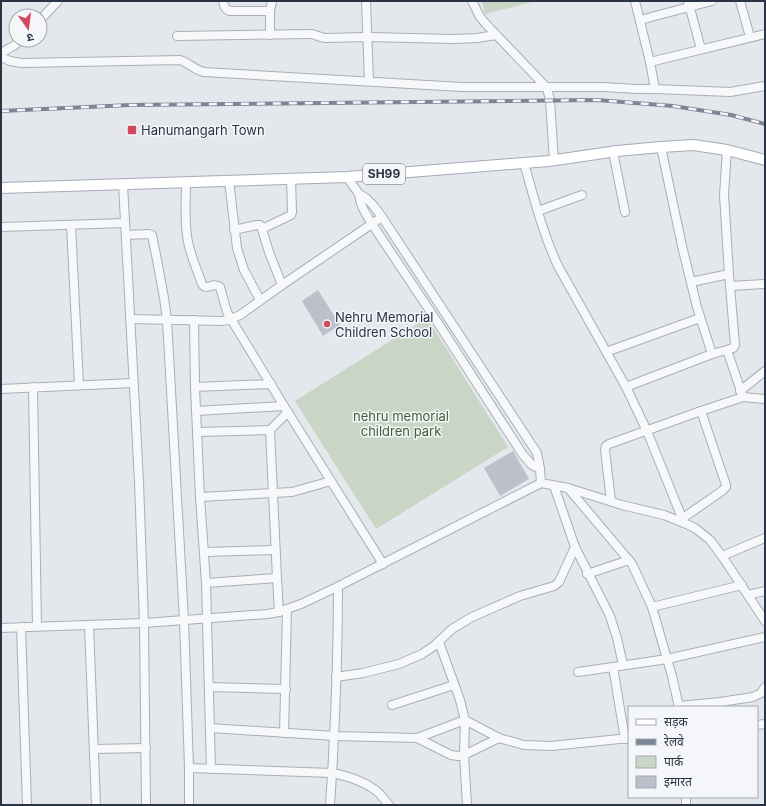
<svg xmlns="http://www.w3.org/2000/svg" width="766" height="806" viewBox="0 0 766 806" font-family="Inter,'Noto Sans Devanagari',sans-serif">
	<rect width="100%" height="100%" fill="#e4e7ec"/>
	<g fill="#c9d6c5">
		<polygon points="482,1 536,1 485,14"/>
		<polygon points="427,318 508,447 376,529 295,401"/>
	</g>
	<g fill="#bbc0ca">
		<polygon points="318,290 340,325 323,336 302,301"/>
		<polygon points="513,451 529,479 500,496 484,468"/>
	</g>
	<g fill="none" stroke-linecap="round" stroke-linejoin="round">
		<defs>
			<g id="minor">
				<path d="M223 1C224 7 225 9 230 11H270"/>
				<polyline points="366,1 369,81"/>
				<polyline points="472,1 480,17 486,24 547,88 550,100 554,161"/>
				<polyline points="635,1 650,62 655,89"/>
				<polyline points="688,1 701,49"/>
				<polyline points="740,1 750,37"/>
				<polyline points="40,20 58,1"/>
				<polyline points="640,20 712,1"/>
				<polyline points="270,35 270,11 272,1"/>
				<path d="M177 36 310 34C316 34 320 38 326 38L367 37 454 39 477 38 496 35"/>
				<polyline points="1,53 15,45 20,40"/>
				<path d="M1 57 10 61 22 63 180 60C189 63 195 70 204 72L462 87H603L637 89H655L730 92 765 86"/>
				<polyline points="650,62 765,34"/>
				<polyline points="661,147 682,246 697,307 712,354"/>
				<polyline points="727,150 724,195 729,274 735,345 733,348 727,350"/>
				<polyline points="613,152 625,212"/>
				<path d="M524 163C534 198 543 234 558 266L626 387 647 431 684 523"/>
				<polyline points="347,177 359,194 366,198 373,205 382,217 537,453 540,469 541,483"/>
				<polyline points="229,181 237,248 244,270 260,300"/>
				<path d="M186 182C186 202 184 222 188 242 191 256 197 270 202 284 207 292 212 281 220 287L227 312 231 319 240 315 282 285 382 217"/>
				<polyline points="123,184 139,481 144,623 146,805"/>
				<path d="M359 194C360 206 366 214 372 224L438 323 523 455 532 465 540 469"/>
				<polyline points="538,211 582,195"/>
				<polyline points="71,225 79,385"/>
				<polyline points="1,227 125,223"/>
				<polyline points="262,229 291,215 292,212 291,179"/>
				<polyline points="234,230 257,225 260,225 261,226 269,252 282,285"/>
				<polyline points="126,235 148,234 152,235 157,260 164,298 167,320 184,620 189,768 189,805"/>
				<polyline points="691,282 729,274"/>
				<polyline points="730,286 765,284"/>
				<polyline points="130,319 223,321 231,319 284,406 383,564"/>
				<polyline points="194,320 195,387 200,497 206,583 211,769"/>
				<polyline points="606,352 700,318"/>
				<polyline points="33,387 37,626"/>
				<polyline points="195,387 271,384"/>
				<polyline points="626,387 712,354 727,350 743,397"/>
				<polyline points="1,389 133,383"/>
				<polyline points="740,391 765,371"/>
				<polyline points="196,411 284,406"/>
				<polyline points="197,432 270,430"/>
				<polyline points="568,488 632,564 652,607 672,676 679,707"/>
				<polyline points="200,497 292,492 331,481"/>
				<polyline points="611,501 605,450 606,446 609,444 701,411 743,397 765,399"/>
				<polyline points="683,518 722,491 726,487 726,485 701,411"/>
				<polyline points="575,547 610,616 617,638 623,665"/>
				<polyline points="204,552 275,550"/>
				<polyline points="722,556 765,538"/>
				<polyline points="587,574 629,560"/>
				<polyline points="206,583 277,578"/>
				<polyline points="748,595 765,591"/>
				<polyline points="652,607 742,585"/>
				<polyline points="279,612 277,578 270,430 288,412"/>
				<polyline points="89,625 96,805"/>
				<polyline points="21,627 27,805"/>
				<polyline points="1,628 144,623 267,614 279,612 301,604 335,588 541,483 568,488 622,505 664,515 684,523 695,528 710,540 722,556 765,621"/>
				<polyline points="439,642 460,700 465,720 464,755 467,805"/>
				<polyline points="578,672 613,667"/>
				<polyline points="336,677 363,673 399,664 422,654 434,646 452,629 472,617 520,596 554,586 559,582 575,547 554,486"/>
				<polyline points="209,687 286,689"/>
				<polyline points="392,705 454,685"/>
				<polyline points="679,706 720,702 753,697 761,693 765,687"/>
				<polyline points="757,725 765,724"/>
				<polyline points="210,728 335,736 417,738 451,755 458,756 464,755 499,738"/>
				<polyline points="284,733 287,609"/>
				<polyline points="417,738 465,720 499,738 524,745 551,746 629,738"/>
				<polyline points="625,739 613,667 667,659 765,637"/>
				<polyline points="94,749 146,748"/>
				<path d="M189 768 332 773C348 776 366 782 379 793 382 797 386 801 389 805"/>
				<polyline points="686,797 686,805"/>
				<path d="M330 805C335 732 338 660 338 587"/>
			</g>
			<polyline id="major" points="1,188 347,177 549,161 617,151 661,147 693,145 727,150 765,160"/>
		</defs>
		<use href="#minor" stroke="#a9aeb7" stroke-width="10"/>
		<use href="#major" stroke="#a3abb8" stroke-width="12"/>
		<use href="#minor" stroke="#f7f8fa" stroke-width="8"/>
		<use href="#major" stroke="#fff" stroke-width="10"/>
		<defs>
			<polyline id="rail" points="1,111 130,105 597,100 673,106 731,115 765,124"/>
		</defs>
		<use href="#rail" stroke="#7d8696" stroke-width="4"/>
		<use href="#rail" stroke="#f4f6f9" stroke-width="2.5" stroke-dasharray="8" stroke-linecap="butt"/>
	</g>
	<g fill="#d1495b" stroke="#f4f6f9" stroke-width="1.5">
		<rect x="127" y="125" width="10" height="10" rx="2"/>
		<circle cx="327" cy="324" r="4"/>
	</g>
	<g text-anchor="middle" stroke-width="3" stroke-linejoin="round" paint-order="stroke">
		<rect fill="#f4f6f9" stroke="#676e7b" stroke-width="1" x="363" y="164" width="42" height="20" rx="3"/>
		<g font-size="12" font-weight="bold" fill="#2b3445">
			<text x="384" y="178">SH99</text>
		</g>
		<g font-size="13" fill="#2b3445" stroke="#f4f6f9" text-anchor="start">
			<text x="141" y="135">Hanumangarh Town</text>
			<text x="335" y="322">Nehru Memorial<tspan x="335" dy="15">Children School</tspan></text>
		</g>
		<g font-size="13" fill="#3f6138" stroke="#f4f6f9">
			<text x="401" y="421">nehru memorial<tspan x="401" dy="15">children park</tspan></text>
		</g>
	</g>
	<rect width="766" height="806" fill="none" stroke="#2b3445" stroke-width="4"/>
	<rect x="628" y="706" width="130" height="92" fill="#f4f6f9" stroke="#a4a8b1"/>
	<rect x="636" y="719" width="20" height="6" fill="#ffffff" stroke="#a4a8b1"/>
	<text x="664" y="726" font-size="12" fill="#2b3445">सड़क</text>
	<rect x="636" y="739" width="20" height="6" fill="#7d8696" stroke="#a4a8b1"/>
	<text x="664" y="746" font-size="12" fill="#2b3445">रेलवे</text>
	<rect x="636" y="756" width="20" height="12" fill="#c9d6c5" stroke="#a4a8b1"/>
	<text x="664" y="766" font-size="12" fill="#2b3445">पार्क</text>
	<rect x="636" y="776" width="20" height="12" fill="#bbc0ca" stroke="#a4a8b1"/>
	<text x="664" y="786" font-size="12" fill="#2b3445">इमारत</text>
	<g transform="translate(28 28) rotate(166)"><circle r="19" fill="#f4f6f9" stroke="#a4a8b1"/>
	<path d="M0-3L7 15L0 10L-7 15Z" fill="#d1495b"/>
	<text y="-6" font-size="11" font-weight="bold" text-anchor="middle" fill="#2b3445">उ</text>
	</g>
</svg>
